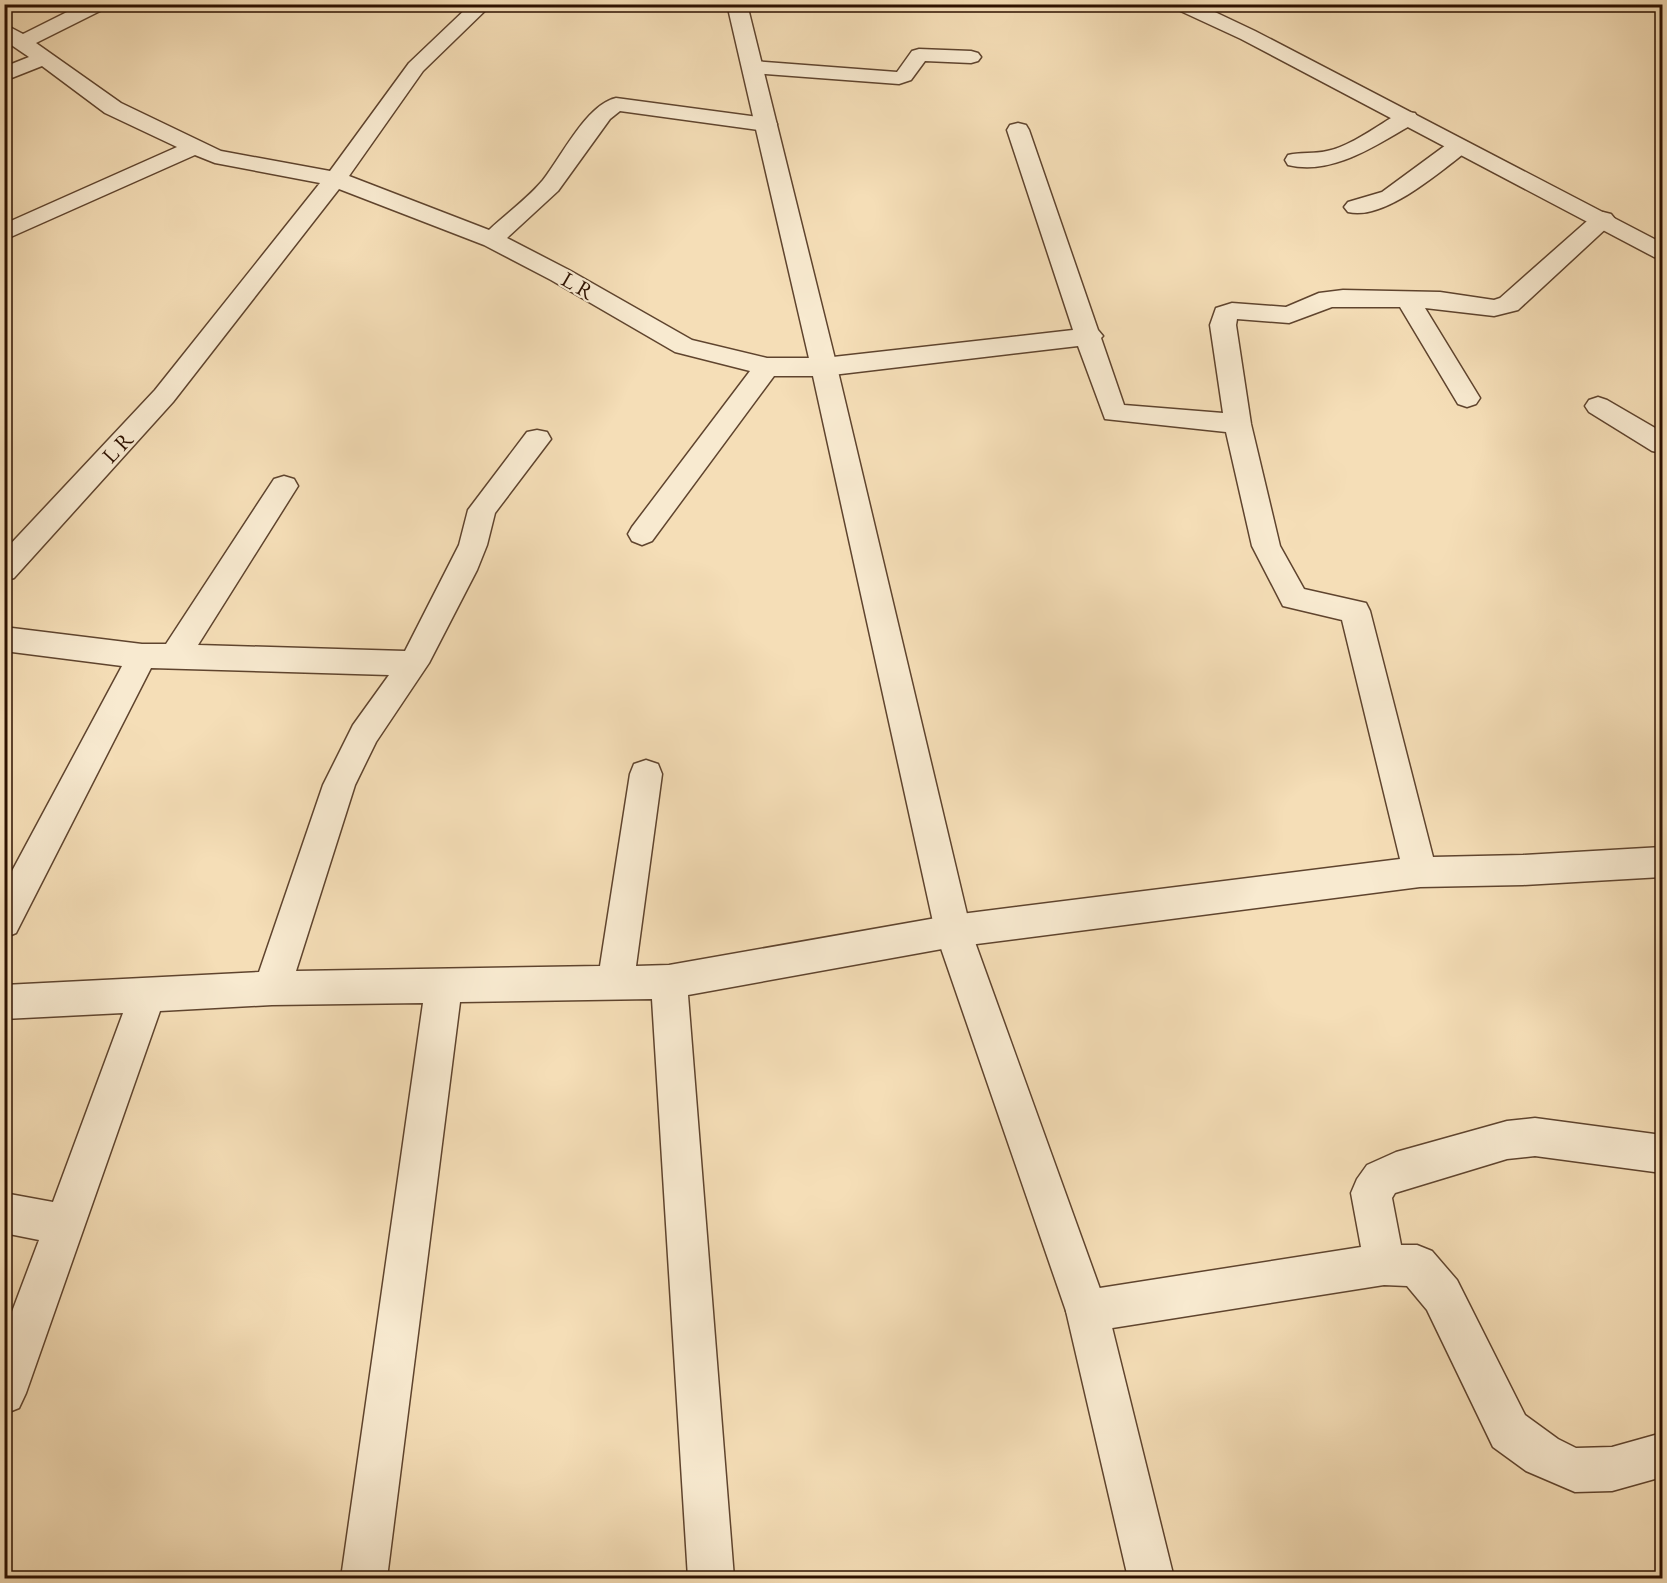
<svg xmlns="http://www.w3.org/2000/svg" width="1667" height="1583" viewBox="0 0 1667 1583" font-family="'EB Garamond',serif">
	<rect width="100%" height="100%" fill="#f5deb7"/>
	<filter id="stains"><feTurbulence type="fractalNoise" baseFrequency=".00333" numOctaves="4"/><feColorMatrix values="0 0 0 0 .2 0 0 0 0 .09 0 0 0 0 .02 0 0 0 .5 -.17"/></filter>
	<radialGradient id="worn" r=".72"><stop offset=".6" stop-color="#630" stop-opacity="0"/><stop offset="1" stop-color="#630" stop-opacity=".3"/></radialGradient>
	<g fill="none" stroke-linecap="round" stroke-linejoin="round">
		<defs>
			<g id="minor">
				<path d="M83 4H108L106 8 36 43 121 103 221 151 330 171 409 63 471 4H492L423 71 349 176 489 230C506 214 528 198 543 180 562 156 586 105 616 98L774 119 777 124 774 129 766 131 620 111 610 119 558 191 507 238 569 270 692 340 767 358H824L1073 330 1007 130 1010 125 1018 123 1026 125 1029 130 1098 330 1103 336 1101 338 1124 405 1223 413 1210 325 1216 308 1232 303 1286 307 1319 293 1343 290 1440 292 1494 300 1500 298 1595 214 1603 212 1611 214 1615 219 1611 224 1518 310 1494 316 1425 308 1480 398 1476 404 1467 407 1458 404 1400 307H1332L1289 323 1237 319 1236 325 1251 424 1280 546 1304 589 1366 603 1370 611 1433 857 1523 855 1662 847V877L1523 885 1420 887 953 947 688 995 734 1578H688L652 999 460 1002 387 1578H341L423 1003 272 1005 160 1011 26 1393 19 1408 4 1414V1333L39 1240 4 1233V1193L53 1202 123 1013 4 1019V985L259 972 323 785 353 725 389 675 151 668 16 933 4 938V886L122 666 4 651V627L142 644H166L274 479 284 476 294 479 298 486 198 645 405 651 459 545 468 510 527 432 537 430 547 432 551 439 495 513 487 545 477 570 429 663 376 742 355 785 296 971 600 966 630 774 634 764 646 760 658 764 662 774 636 966 669 965 953 915 1400 859 1342 620 1283 606 1252 546 1226 432 1105 419 1078 346 824 376H774L652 541 642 545 632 541 628 534 632 527 750 371 675 352 551 280 484 245 339 189 173 402 14 578 4 581V551L155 390 320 183 215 163 195 155 4 240V224L177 147 105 113 42 66 4 81V67L29 57 4 40V24L23 34Z"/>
				<polygon points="919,49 971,51 978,53 981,57 978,61 971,63 925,61 911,80 899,84 753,73 746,71 743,67 746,63 753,61 897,72 912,51"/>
				<path d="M1407 112 1415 113 1418 118 1415 123C1377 144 1334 176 1288 165L1285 160 1288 155C1301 152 1314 154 1327 151 1349 147 1379 125 1399 113Z"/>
				<path d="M1458 140 1466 142 1469 147 1466 152C1438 173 1384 221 1348 212L1344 207 1348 202 1382 192 1450 142Z"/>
				<polygon points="1598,397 1607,400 1662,432 1662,453 1652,451 1589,412 1585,406 1589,400"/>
				<polygon points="1535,1118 1662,1135 1662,1173 1535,1156 1507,1159 1395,1193 1392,1198 1401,1245 1417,1245 1432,1251 1457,1280 1525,1415 1558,1439 1576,1448 1612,1447 1662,1433 1662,1477 1612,1491 1575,1492 1526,1471 1493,1447 1427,1310 1407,1286 1384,1285 1087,1332 1072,1326 1066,1311 1072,1296 1087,1290 1361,1247 1351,1193 1357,1179 1367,1165 1396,1152 1507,1121"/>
			</g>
			<g id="tertiary">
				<polygon points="727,4 747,4 837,367 971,931 1108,1311 1174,1578 1128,1578 1066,1311 935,931 811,367"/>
				<polygon points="1172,4 1198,4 1255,31 1662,243 1662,259 1654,257 1241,39 1174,8"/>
			</g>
		</defs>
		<use href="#minor" stroke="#5f442e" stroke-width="3"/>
		<use href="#tertiary" stroke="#5f442e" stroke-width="3"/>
		<use href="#minor" fill="#f8ead0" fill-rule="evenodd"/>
		<use href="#tertiary" fill="#f8ead0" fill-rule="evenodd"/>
	</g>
	<g text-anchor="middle" stroke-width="4.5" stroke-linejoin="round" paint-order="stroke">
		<g font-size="22" fill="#2d1100" stroke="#f8ead0">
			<text transform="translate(578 285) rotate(30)" y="8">L R</text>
			<text transform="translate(117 447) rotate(-47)" y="8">L R</text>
		</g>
	</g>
	<rect width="1667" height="1583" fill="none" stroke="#f5deb7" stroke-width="24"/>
	<rect x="6" y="6" width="1655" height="1571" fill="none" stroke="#2d1100" stroke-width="3"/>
	<rect x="12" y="12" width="1643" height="1559" fill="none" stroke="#2d1100" stroke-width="1.5"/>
	<rect width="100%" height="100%" filter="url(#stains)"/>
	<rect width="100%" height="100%" fill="url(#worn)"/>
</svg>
